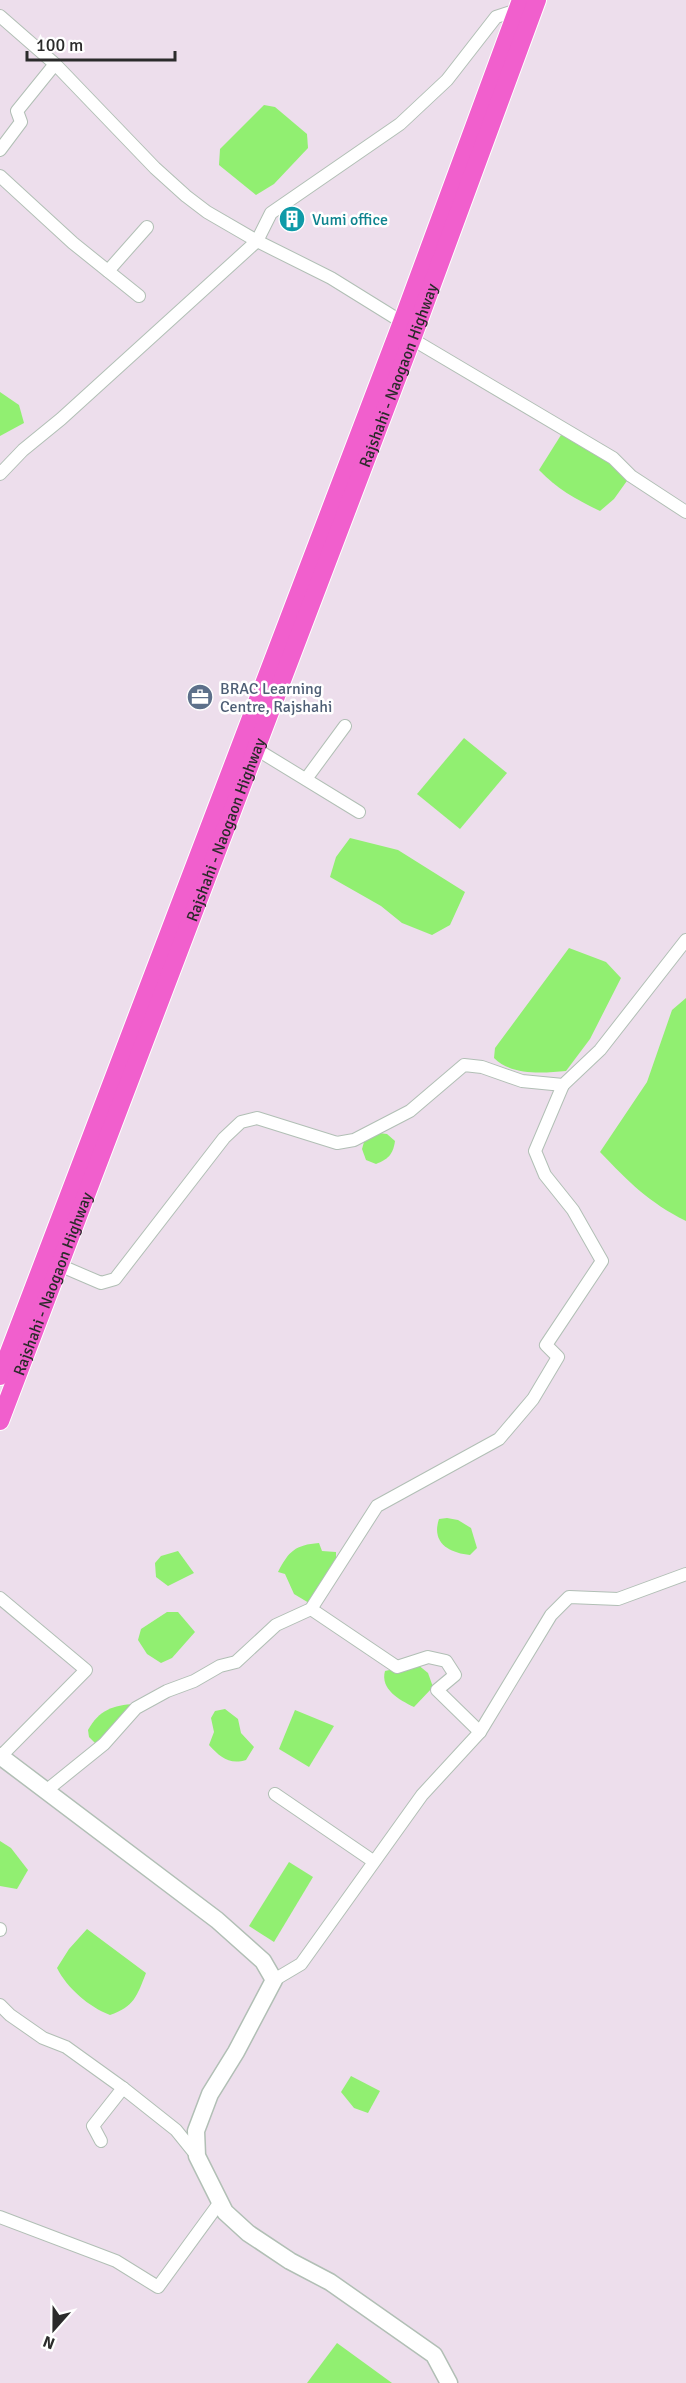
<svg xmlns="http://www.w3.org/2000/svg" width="686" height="2383" viewBox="0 0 686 2383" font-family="Signika,sans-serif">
	<rect width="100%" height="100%" fill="#eddeec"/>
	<g fill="#91ef71">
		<polygon points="264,105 275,107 307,134 308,148 274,184 256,195 219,165 220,149"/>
		<polygon points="0,392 19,405 24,423 0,436"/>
		<path d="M561 435 577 439 629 478 614 499 600 511C577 500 557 489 539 470Z"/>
		<polygon points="464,738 507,773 460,829 417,794"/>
		<polygon points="350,838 398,850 465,892 450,925 432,935 402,923 381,906 330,877 336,857"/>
		<path d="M569 948 606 962 621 978 590 1039 566 1071C543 1073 512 1076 494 1058L495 1048Z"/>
		<path d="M686 998V1221C648 1202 629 1182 600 1152L647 1082 672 1010Z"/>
		<path d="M379 1133 387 1134 395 1141C393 1155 388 1159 376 1164L366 1160 362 1149 364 1142Z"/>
		<path d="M447 1518 458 1520 471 1528 477 1548 470 1555C449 1553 431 1543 439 1519Z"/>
		<path d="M319 1543 322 1551 336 1552V1559L309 1603 294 1594 285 1574 278 1572C289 1551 295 1545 319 1543Z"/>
		<polygon points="178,1551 194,1573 168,1586 156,1577 155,1563 161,1556"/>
		<polygon points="167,1612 178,1612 195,1632 172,1658 161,1663 147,1654 138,1640 141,1629"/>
		<path d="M417 1664 428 1673 433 1687 414 1707C399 1700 380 1689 385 1671Z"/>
		<path d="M135 1704 96 1744 89 1737 88 1730C99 1710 113 1705 135 1704Z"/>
		<path d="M225 1709 238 1719 241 1733 254 1747 246 1760C229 1765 220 1757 209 1745L214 1732 211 1718 215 1711Z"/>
		<polygon points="295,1710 334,1726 309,1767 279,1749"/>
		<polygon points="0,1841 11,1848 28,1870 17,1889 0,1886"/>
		<polygon points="289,1862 313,1877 274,1942 249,1926"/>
		<path d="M87 1929 146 1973C137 1996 134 2007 110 2015 89 2007 67 1988 57 1968L69 1949Z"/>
		<polygon points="351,2076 380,2091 368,2113 354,2108 341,2092"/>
		<polygon points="337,2343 392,2383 307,2383"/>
	</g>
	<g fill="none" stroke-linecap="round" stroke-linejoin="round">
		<defs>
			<g id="street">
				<polyline points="0,16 55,64 155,168 186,196 207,212 257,241 331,278 402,322"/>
				<polyline points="0,150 21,122 17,111 55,64"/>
				<polyline points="0,176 73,243 139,296"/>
				<polyline points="108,271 147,227"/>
				<polyline points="412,339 613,458 631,476 686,512"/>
				<polyline points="0,474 23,450 61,419 257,241 271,213 400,124 447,80 496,17 517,10"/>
				<polyline points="256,749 359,812"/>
				<polyline points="306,779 345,726"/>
				<polyline points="59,1265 101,1283 115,1279 224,1138 241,1122 257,1118 337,1143 354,1140 410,1111 464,1065 482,1067 522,1081 563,1085 600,1050 686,940"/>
				<polyline points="0,1598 86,1670 1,1756"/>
				<polyline points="311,1609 397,1667 428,1657 446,1661 455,1675 437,1690 480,1732"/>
				<polyline points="47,1790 104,1744 136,1708 167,1691 194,1681 220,1666 236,1662 276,1625 311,1609 377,1506 499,1439 533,1399 558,1357 546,1345 602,1261 573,1210 545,1175 535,1151 563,1085"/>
				<polyline points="275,1794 373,1861"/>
				<polyline points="0,1929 0,1930"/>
				<polyline points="274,1980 301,1964 422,1795 480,1732 551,1615 569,1597 618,1599 686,1574"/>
				<polyline points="0,2005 10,2015 43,2038 66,2047 123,2088 176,2130 197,2156"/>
				<polyline points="101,2141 93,2126 123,2088"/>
				<polyline points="0,2217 116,2261 158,2287 220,2202"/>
			</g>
			<polyline id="secondary" points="0,1756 217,1920 263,1961 274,1980 236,2052 210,2094 196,2131 197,2156 225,2212 248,2233 290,2261 330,2282 434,2355 449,2383"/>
			<g id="primary">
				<polyline points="0,1376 402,322 521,0"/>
				<path id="s1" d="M0 1421 412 339 537 0"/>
			</g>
		</defs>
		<use href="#street" stroke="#b1bfb5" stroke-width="14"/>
		<use href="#secondary" stroke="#b1bfb5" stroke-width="19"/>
		<use href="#primary" stroke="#fff" stroke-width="20"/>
		<use href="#street" stroke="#fff" stroke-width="12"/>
		<use href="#secondary" stroke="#fff" stroke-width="16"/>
		<use href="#primary" stroke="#f15fcd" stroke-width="18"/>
	</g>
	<defs>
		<symbol id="building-disc" viewBox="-11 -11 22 22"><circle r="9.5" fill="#0f9aa8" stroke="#fff"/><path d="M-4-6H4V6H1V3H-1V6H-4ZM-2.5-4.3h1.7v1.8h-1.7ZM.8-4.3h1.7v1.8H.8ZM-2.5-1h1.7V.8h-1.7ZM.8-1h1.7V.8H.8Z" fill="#fff"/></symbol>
		<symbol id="office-disc" viewBox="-11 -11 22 22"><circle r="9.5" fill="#5c6f8a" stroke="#fff"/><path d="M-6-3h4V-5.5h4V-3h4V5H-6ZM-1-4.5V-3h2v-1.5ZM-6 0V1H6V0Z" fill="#fff"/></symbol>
	</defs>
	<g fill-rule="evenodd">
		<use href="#building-disc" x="277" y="204" width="30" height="30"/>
		<use href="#office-disc" x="185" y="682" width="30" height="30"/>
	</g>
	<g text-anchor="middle" stroke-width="5" stroke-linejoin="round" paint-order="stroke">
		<g font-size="16" fill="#0d838f" stroke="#fff" text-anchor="start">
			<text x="312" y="225">Vumi office</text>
		</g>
		<g font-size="16" fill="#2b2b2b" stroke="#fff">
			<text dy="6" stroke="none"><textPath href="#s1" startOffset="1119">Rajshahi - Naogaon Highway</textPath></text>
			<text dy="6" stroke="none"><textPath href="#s1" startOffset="633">Rajshahi - Naogaon Highway</textPath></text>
			<text dy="6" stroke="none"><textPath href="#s1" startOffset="147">Rajshahi - Naogaon Highway</textPath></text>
		</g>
		<g font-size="16" fill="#4e5e75" stroke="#fff" text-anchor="start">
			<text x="220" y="694">BRAC Learning<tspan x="220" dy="18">Centre, Rajshahi</tspan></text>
		</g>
	</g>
	<g transform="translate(54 2329) rotate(201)" stroke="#ffffff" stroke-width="4.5" paint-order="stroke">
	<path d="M0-4.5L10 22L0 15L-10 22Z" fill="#2b2b2b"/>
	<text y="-9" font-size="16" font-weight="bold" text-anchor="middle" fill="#2b2b2b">N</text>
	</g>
	<path d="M27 51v9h148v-9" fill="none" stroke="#2b2b2b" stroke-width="3"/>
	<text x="36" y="51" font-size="18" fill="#2b2b2b" stroke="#ffffff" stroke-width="4.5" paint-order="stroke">100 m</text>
</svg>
